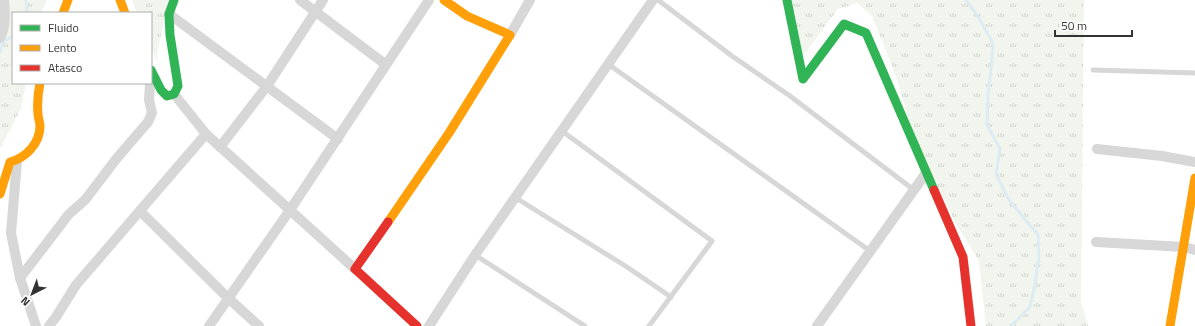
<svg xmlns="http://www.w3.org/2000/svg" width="1195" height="326" viewBox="0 0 1195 326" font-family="'Titillium Web',sans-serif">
	<defs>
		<pattern id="grass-tufts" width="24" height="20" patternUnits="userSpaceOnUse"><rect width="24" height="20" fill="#f1f5ed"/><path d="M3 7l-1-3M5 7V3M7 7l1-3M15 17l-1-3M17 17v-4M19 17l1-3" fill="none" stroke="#cfd2cc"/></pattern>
	</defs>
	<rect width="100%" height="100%" fill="#fff"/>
	<g fill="url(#grass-tufts)">
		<polygon points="5,0 47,0 41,13 13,13 13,83 26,83 21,108 0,149 0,27"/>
		<polygon points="132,0 168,0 156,60 151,48 151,13 137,13"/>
		<polygon points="792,0 1084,0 1081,302 1088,326 986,326 979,261 955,222 915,140 896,76 872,16 857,3 838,9 803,56"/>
	</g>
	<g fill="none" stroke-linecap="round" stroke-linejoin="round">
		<g stroke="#ddebf3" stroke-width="3">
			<polyline points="966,0 977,15 993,43 991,69 988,97 987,125 1000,149 996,174 1009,200 1038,235 1039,258 1035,284 1030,307 1011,326"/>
			<polyline points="26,13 27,10 26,0"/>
			<polyline points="0,52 3,42 13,36"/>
		</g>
		<g stroke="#d7d7d7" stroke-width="5">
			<polyline points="658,0 732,56 790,96 914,190"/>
			<polyline points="608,64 870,251"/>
			<polyline points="1093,70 1195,73"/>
			<polyline points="562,131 712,241 649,326"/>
			<polyline points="516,198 627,267 671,297"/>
			<polyline points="475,255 585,326"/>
		</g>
		<g stroke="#d7d7d7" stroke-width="10">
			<polyline points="300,0 385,64"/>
			<polyline points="169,14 338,139"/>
			<polyline points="510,35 530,0"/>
			<path d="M0 38C6 26 5 13 4 0"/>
			<polyline points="174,94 206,134 355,269"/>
			<polyline points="220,147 267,86 323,0"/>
			<polyline points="1097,149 1162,156 1195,162"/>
			<polyline points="17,161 11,233 20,278 36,326"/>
			<polyline points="140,211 228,298 259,326"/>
			<polyline points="1096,242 1184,247 1195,250"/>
			<polyline points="20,278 69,214 85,200 117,158 148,122 152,113 149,100 150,83"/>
			<polyline points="49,326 56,317 76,285 206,134"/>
			<polyline points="209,326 290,210 429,0"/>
			<polyline points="429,326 475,255 653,0"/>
			<polyline points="817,326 926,173"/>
		</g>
		<g stroke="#30b455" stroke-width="9">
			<polyline points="787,0 803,79 844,24 866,33 934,190"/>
			<polyline points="151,70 161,90 167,96 174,94 178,86 170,35 169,14 174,0"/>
		</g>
		<g stroke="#ff9f0a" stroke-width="9">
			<polyline points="120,0 125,13"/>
			<polyline points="63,13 68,0"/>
			<path d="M0 194 10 162C26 158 40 143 40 126 40 122 38 118 38 114 37 104 38 93 40 83"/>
			<polyline points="388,222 449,133 510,35 467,16 444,0"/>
			<polyline points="1170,326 1195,178"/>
		</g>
		<g stroke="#e5322d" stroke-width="9">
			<polyline points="934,190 963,257 971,326"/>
			<polyline points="388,222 355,269 417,326"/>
		</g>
	</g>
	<rect x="12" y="12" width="140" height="72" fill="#ffffff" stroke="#adadad"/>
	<rect x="20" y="25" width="20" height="6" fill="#30b455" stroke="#adadad"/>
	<text x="48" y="32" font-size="12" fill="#333333">Fluido</text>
	<rect x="20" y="45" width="20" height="6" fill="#ff9f0a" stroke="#adadad"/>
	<text x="48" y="52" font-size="12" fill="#333333">Lento</text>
	<rect x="20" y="65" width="20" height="6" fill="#e5322d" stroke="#adadad"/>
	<text x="48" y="72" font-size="12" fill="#333333">Atasco</text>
	<g transform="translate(32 294) rotate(222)" stroke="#ffffff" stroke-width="3" paint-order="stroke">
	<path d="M0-3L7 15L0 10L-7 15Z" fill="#333333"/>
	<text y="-6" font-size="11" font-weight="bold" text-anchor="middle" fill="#333333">N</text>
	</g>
	<path d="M1055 30v6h77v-6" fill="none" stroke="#333333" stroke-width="2"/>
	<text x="1061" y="30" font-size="12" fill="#333333" stroke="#ffffff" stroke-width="3" paint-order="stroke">50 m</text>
</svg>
